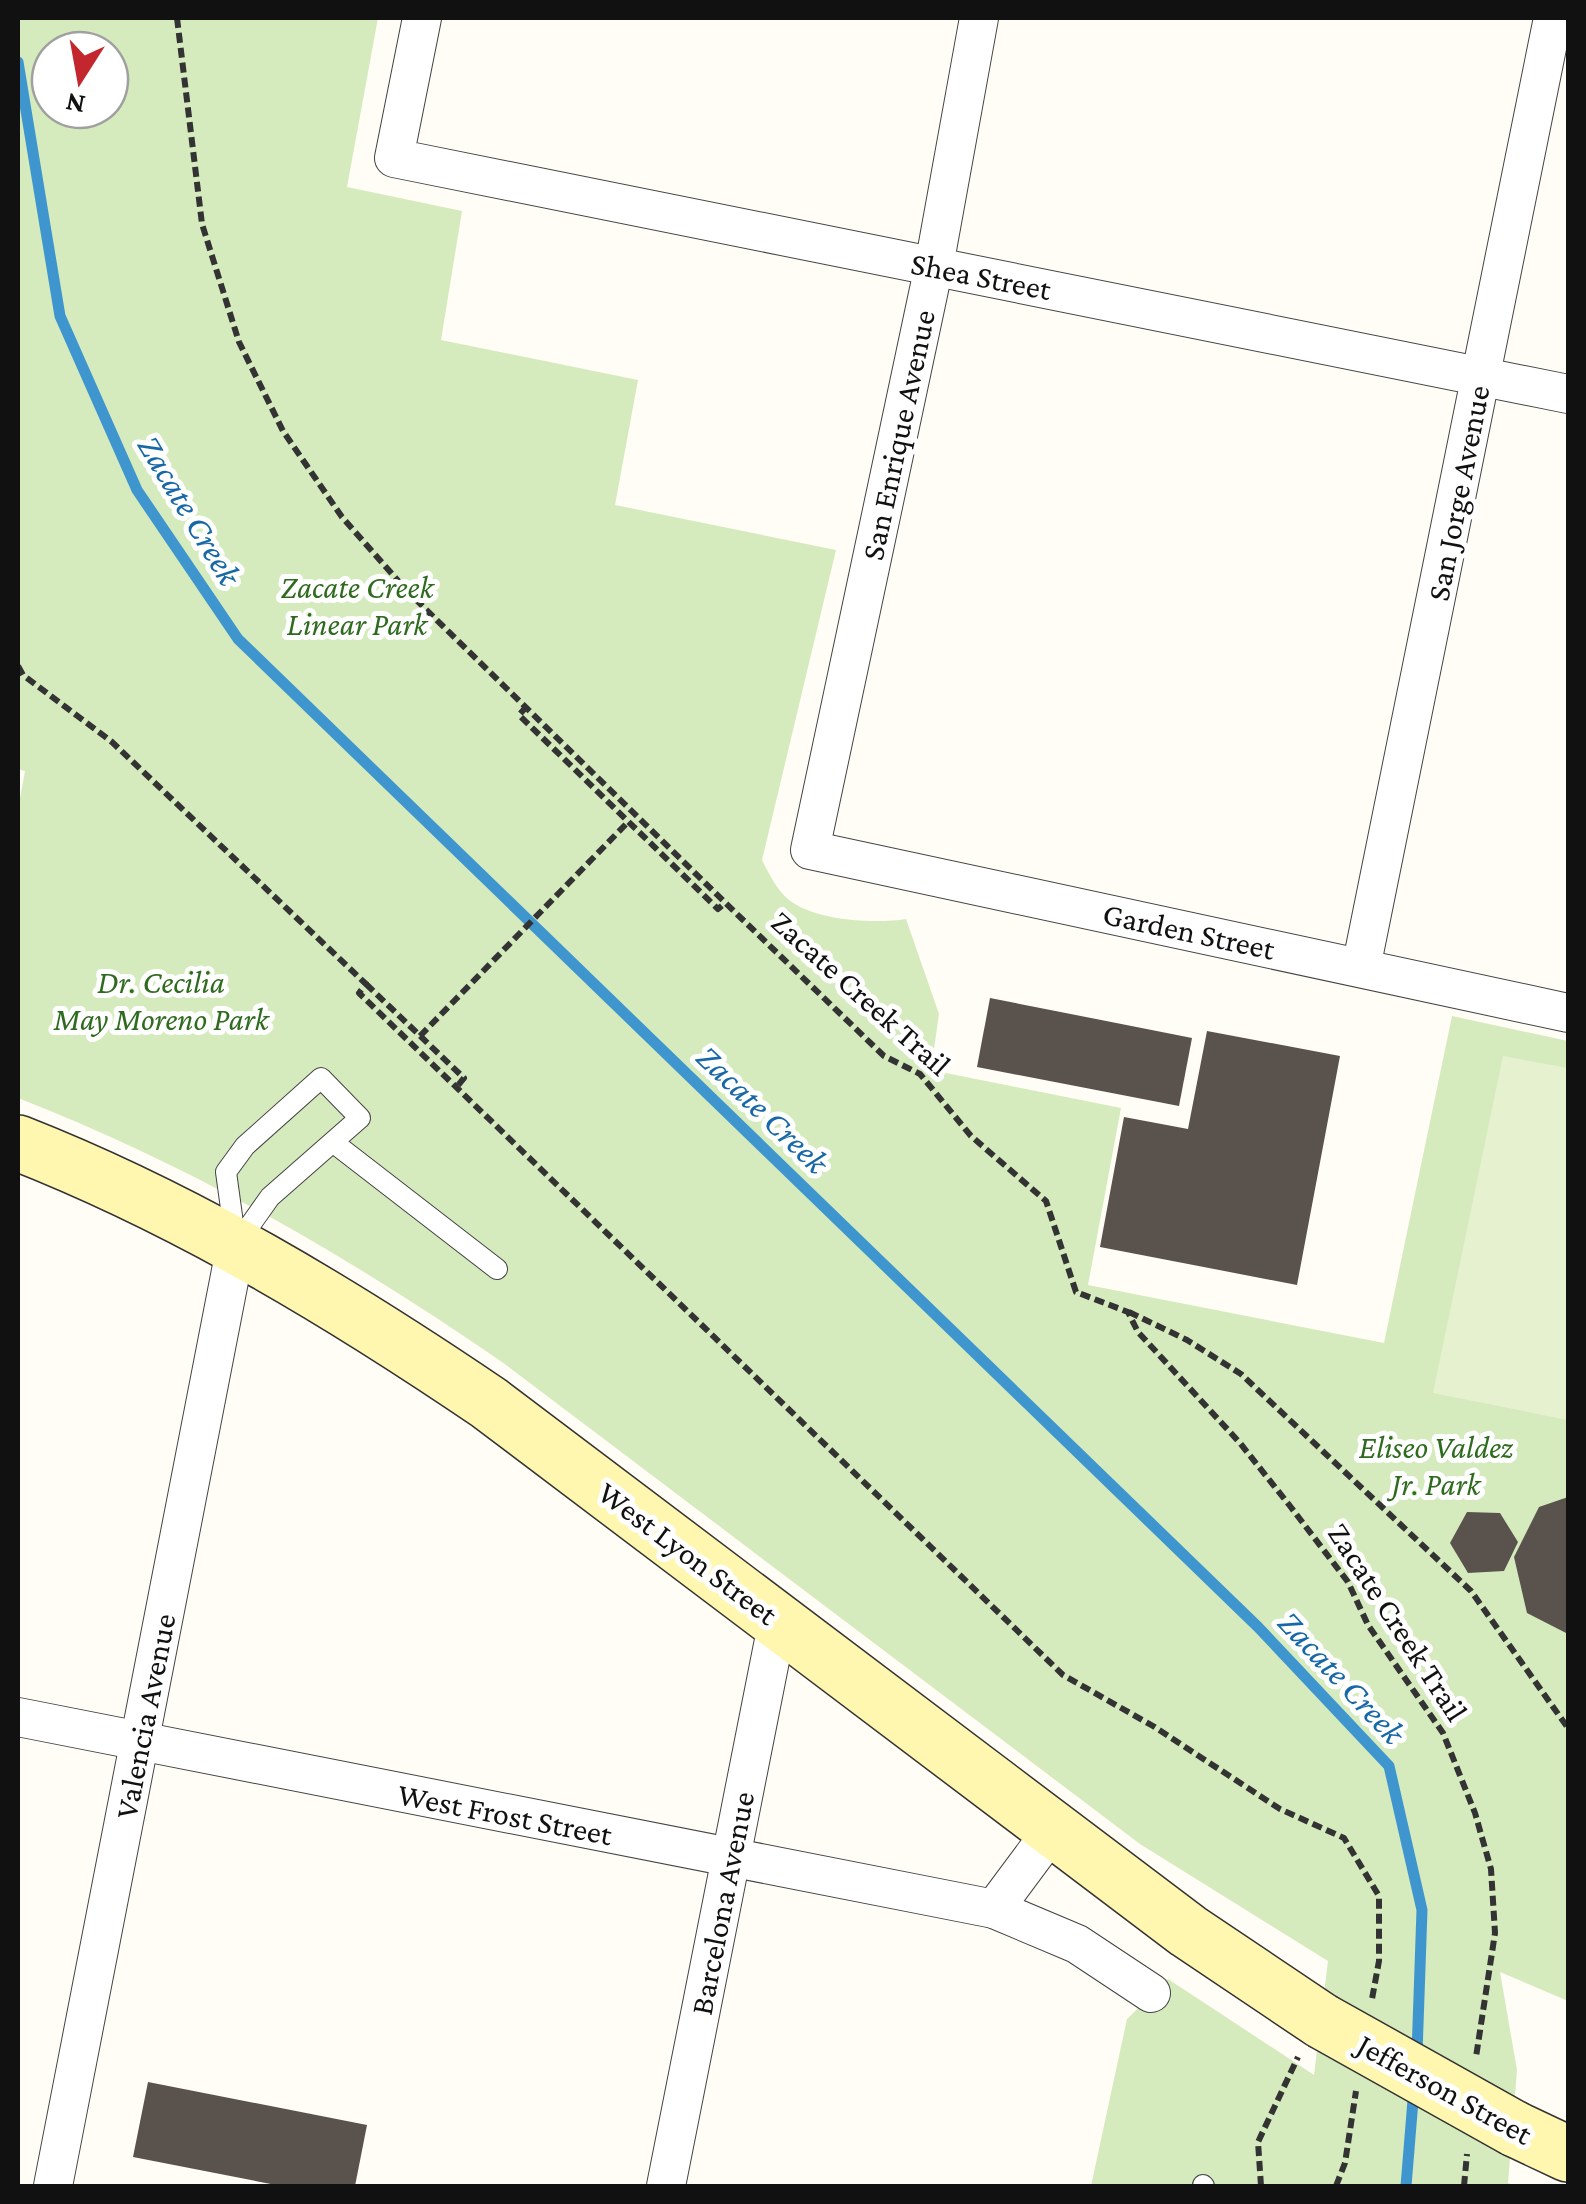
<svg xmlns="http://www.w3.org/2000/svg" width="1586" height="2204" viewBox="0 0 1586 2204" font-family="'Crimson Pro',serif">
	<rect width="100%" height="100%" fill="#fffdf5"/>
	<path fill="#d5ebbd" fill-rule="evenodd" d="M18 18H378L347 187 462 211 441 340 638 380 615 505 836 550 762 860C769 874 777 890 789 900 816 921 875 924 906 919L939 1014 931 1070 1121 1108 1088 1285 1384 1343 1452 1016 1568 1041V2001L1500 1972 1517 2070 1508 2183 1515 2186H1091L1127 2019 1168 1979 1314 2075 1328 1961 1140 1844 502 1362C350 1257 190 1165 18 1098V809L25 771 18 769ZM50 50H110V110H50Z"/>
	<polygon fill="#e6f2cf" points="1503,1056 1568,1068 1568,1420 1433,1393"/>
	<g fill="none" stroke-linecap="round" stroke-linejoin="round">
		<g stroke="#3f96cf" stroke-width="11">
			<polyline points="18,62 60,316 137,490 238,639 1258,1627 1389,1766 1422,1910 1417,2054"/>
			<polyline points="1406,2186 1414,2088"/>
		</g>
	</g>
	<g fill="#5a524d">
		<polygon points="990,998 1192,1038 1179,1106 977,1067"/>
		<polygon points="1207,1031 1340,1056 1297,1285 1100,1247 1124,1117 1188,1129"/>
		<polygon points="1568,1497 1568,1634 1527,1613 1514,1557 1539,1507"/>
		<polygon points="1467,1512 1500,1513 1518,1542 1504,1571 1468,1573 1450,1543"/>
		<polygon points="148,2082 367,2125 355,2186 281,2186 133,2157"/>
	</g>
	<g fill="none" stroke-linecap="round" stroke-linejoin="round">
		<defs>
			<g id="lane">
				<polygon points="321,1078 360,1118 270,1197 236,1245 226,1172 245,1146"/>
				<polyline points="334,1143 497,1269"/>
				<polyline points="1203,2185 1204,2186"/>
			</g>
			<g id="street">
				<polyline points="422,18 394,158 1568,394"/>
				<polyline points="979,18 934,266 810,850 1568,1013"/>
				<polyline points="1361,968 1553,18"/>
				<polyline points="18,1717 994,1909 1052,1831"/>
				<polyline points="994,1909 1077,1944 1151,1993"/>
				<polyline points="53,2186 236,1245"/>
				<polyline points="666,2186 778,1620"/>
			</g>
			<g id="secondary">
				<path d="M18 1143C186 1209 340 1302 489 1403L1188 1931 1322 2021"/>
				<polyline points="1515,2129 1568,2154"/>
			</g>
		</defs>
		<use href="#lane" stroke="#444" stroke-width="22"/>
		<use href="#street" stroke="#444" stroke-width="40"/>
		<use href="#secondary" stroke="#333" stroke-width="58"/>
		<g stroke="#333" stroke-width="6" stroke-dasharray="10 5" stroke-linecap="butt">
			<polyline points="177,18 202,224 239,342 283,431 342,517 407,591 741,918 884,1056 920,1074 971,1136 1046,1201 1076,1292 1128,1312 1138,1332 1240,1443 1290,1506 1348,1582 1368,1625 1443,1733 1475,1813 1491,1869 1495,1933 1476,2057"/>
			<polyline points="18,666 23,675 112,742 366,984 359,993 1063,1675 1153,1726 1280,1809 1344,1838 1379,1896 1379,1961 1372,1999"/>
			<polyline points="527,706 519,715 718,909 725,903"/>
			<polyline points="366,984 464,1078 455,1089"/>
			<polyline points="420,1036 629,821"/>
			<polyline points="1129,1312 1187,1340 1241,1374 1471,1591 1568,1728"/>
			<polyline points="1261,2186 1258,2142 1298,2057"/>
			<polyline points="1336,2186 1345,2163 1356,2091"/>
			<polyline points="1464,2186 1467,2154"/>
		</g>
		<use href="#lane" stroke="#fff" stroke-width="20"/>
		<use href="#street" stroke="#fff" stroke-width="38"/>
		<use href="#secondary" stroke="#fff6b0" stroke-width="55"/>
		<defs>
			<polyline id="secondary-bridge" points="1322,2021 1515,2129"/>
		</defs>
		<use href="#secondary-bridge" stroke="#333" stroke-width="58" stroke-linecap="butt"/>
		<use href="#secondary-bridge" stroke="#fff6b0" stroke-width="55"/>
	</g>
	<g text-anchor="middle" stroke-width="10" stroke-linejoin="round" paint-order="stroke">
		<g font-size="32" fill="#111" stroke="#fff">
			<text transform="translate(981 276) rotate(11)" y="11">Shea Street</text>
			<text transform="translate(898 435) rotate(-78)" y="11">San Enrique Avenue</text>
			<text transform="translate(1458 493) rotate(-79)" y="11">San Jorge Avenue</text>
			<text transform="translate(1189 931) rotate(12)" y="11">Garden Street</text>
			<text transform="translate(861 993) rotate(42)" y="11">Zacate Creek Trail</text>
			<text transform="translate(688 1553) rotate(37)" y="11">West Lyon Street</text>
			<text transform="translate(1398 1622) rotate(57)" y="11">Zacate Creek Trail</text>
			<text transform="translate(145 1716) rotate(-79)" y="11">Valencia Avenue</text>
			<text transform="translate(505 1814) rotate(11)" y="11">West Frost Street</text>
			<text transform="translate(722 1903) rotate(-79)" y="11">Barcelona Avenue</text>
			<text transform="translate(1445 2089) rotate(29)" y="11">Jefferson Street</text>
		</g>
		<g font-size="32" font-style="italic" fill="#2f6b1f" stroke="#fff">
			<text x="357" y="598">Zacate Creek<tspan x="357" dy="37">Linear Park</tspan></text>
			<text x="161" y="993">Dr. Cecilia<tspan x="161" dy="37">May Moreno Park</tspan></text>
			<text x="1436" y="1458">Eliseo Valdez<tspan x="1436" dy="37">Jr. Park</tspan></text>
		</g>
		<g font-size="35" font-style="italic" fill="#1768a6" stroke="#fff">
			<text transform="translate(190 510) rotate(59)" y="12">Zacate Creek</text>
			<text transform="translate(763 1109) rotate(44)" y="12">Zacate Creek</text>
			<text transform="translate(1342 1677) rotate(47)" y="12">Zacate Creek</text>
		</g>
	</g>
	<rect width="1586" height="2204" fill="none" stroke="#111111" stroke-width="40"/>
	<g transform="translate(80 80) rotate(191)"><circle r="48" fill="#ffffff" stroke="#a0a0a0" stroke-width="2.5"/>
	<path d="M0-8L18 38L0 25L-18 38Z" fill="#c4262e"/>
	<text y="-15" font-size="28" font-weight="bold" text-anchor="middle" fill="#111111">N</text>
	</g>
</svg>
